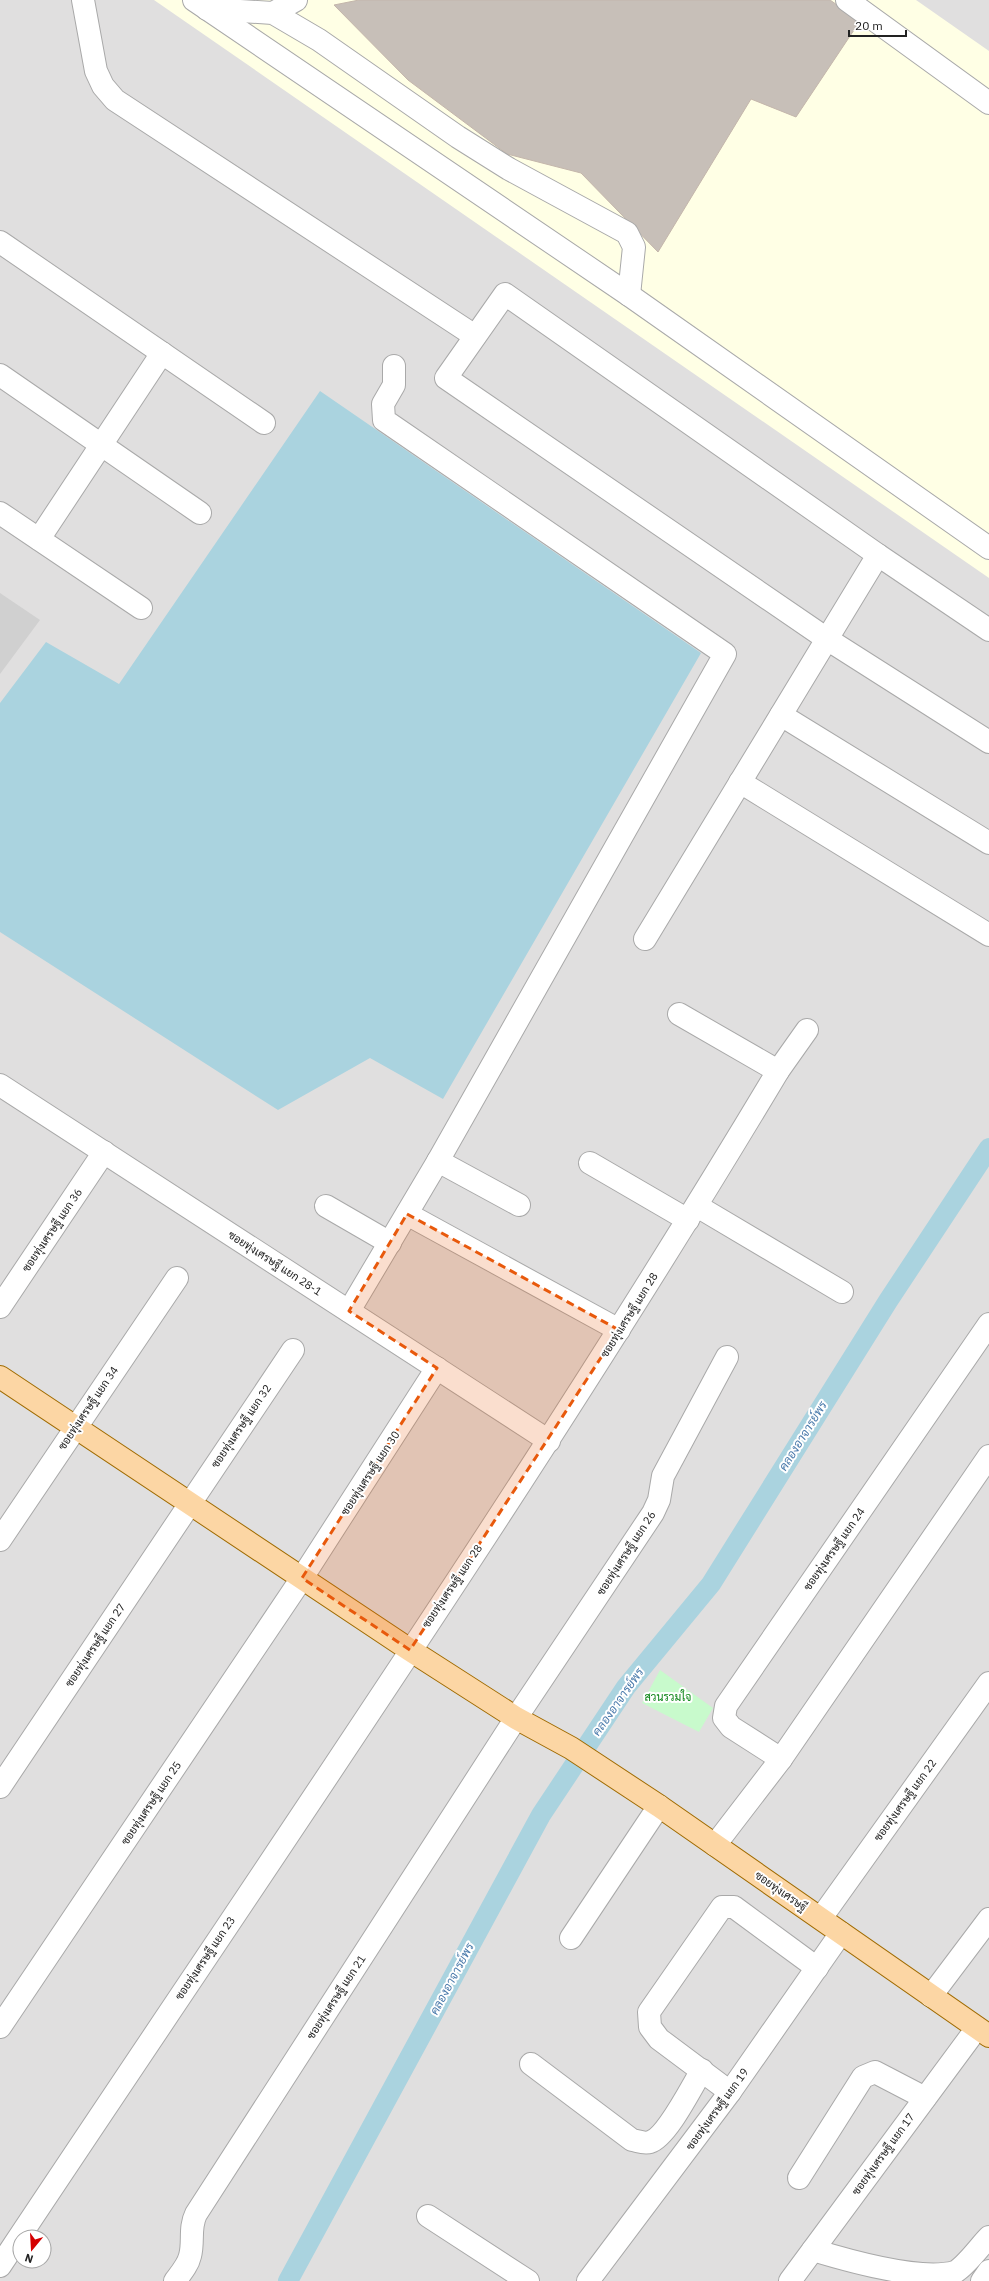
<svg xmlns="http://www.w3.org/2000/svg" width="989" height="2281" viewBox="0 0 989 2281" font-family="'IBM Plex Sans',Sarabun,sans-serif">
	<rect width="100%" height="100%" fill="#f2efe9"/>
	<path fill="#e0dfdf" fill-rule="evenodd" d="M0 0H989V2281H0ZM20 2237H44V2261H20Z"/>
	<polygon fill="#ffffe5" points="154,0 916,0 989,51 989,578"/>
	<polygon fill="#d0d0d0" points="0,593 40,620 0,674"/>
	<polygon fill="#c8facc" points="660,1670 713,1708 699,1732 642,1703"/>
	<polygon fill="#aad3df" points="320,391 701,653 443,1099 370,1058 278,1110 0,932 0,703 46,642 119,684"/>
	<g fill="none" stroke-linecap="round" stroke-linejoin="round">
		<polyline stroke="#aad3df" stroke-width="20" points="288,2281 541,1815 626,1687 711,1584 888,1301 989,1148"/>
	</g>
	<polygon fill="#c7bfb8" stroke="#c4b6ab" points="359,0 830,0 860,21 796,117 751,99 658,252 581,173 507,154 408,80 334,5"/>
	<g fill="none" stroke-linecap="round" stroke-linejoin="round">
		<defs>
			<g id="minor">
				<polyline points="83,0 96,71 103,86 115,100 475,336"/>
				<polyline points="194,0 629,295 989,548"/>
				<polyline points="847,0 989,103"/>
				<polyline points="207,9 273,13 319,40 458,137 509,169 627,233 634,247 629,295"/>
				<polyline points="273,13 296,0"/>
				<polyline points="0,242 264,423"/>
				<polygon points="505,294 878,555 827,639 446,378"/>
				<polyline points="0,375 200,513"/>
				<polyline points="0,513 141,608"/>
				<polyline points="39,539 162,353"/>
				<polyline points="878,555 989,630"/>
				<polyline points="781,715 989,843"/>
				<polyline points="740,782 989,935"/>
				<polyline points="645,939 827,639 989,742"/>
				<polyline points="778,1071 807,1030"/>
				<polyline points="0,1085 549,1441"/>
				<polyline points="438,1161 519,1205"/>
				<polyline points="590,1163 688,1220"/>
				<polyline points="326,1206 390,1243"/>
				<polyline points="697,1206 842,1292"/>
				<polyline points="407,1214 619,1330"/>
				<polyline points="0,1307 104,1152"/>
				<polyline points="349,1311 438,1161 725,654 384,420 383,404 394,385 394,366"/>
				<polyline points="0,1540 177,1278"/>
				<polyline points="781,1759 731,1727 724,1718 726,1706 989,1324"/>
				<polyline points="0,1787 293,1350"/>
				<polyline points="715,1845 781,1759 989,1456"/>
				<polyline points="821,1918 989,1683"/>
				<polyline points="571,1938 659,1806"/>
				<polyline points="931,1996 989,1919"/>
				<polyline points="0,2027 302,1578 437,1368"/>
				<path d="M531 2064 632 2140C638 2141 644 2144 650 2142 667 2137 692 2086 702 2070"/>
				<polyline points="730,2092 659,2039 650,2027 649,2012 722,1907 734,1907 817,1968"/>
				<polyline points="799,2178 863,2077 875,2072 925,2098"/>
				<polyline points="428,2216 528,2281"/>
				<path d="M813 2250C849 2261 920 2281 955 2272 966 2266 980 2246 989 2237"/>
				<path d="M0 2266C263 1870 534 1479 778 1071L679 1014"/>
				<path d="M175 2281C181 2273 188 2265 190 2256 194 2242 189 2228 196 2214L516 1718 653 1513 659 1500 663 1476 727 1357"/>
				<polyline points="588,2281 730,2092 841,1933"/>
				<polyline points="790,2281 977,2028"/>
				<polyline points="982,2281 989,2271"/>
			</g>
			<polyline id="major" points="0,1377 410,1650 516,1718 571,1748 659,1806 989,2036"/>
		</defs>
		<use href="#minor" stroke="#a9a9a9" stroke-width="24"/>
		<use href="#major" stroke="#a06b00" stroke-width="24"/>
		<use href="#minor" stroke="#fff" stroke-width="22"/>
		<use href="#major" stroke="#fcd6a4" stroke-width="22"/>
	</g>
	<path fill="#e8590c" fill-opacity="0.2" stroke="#e8590c" stroke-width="3" stroke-dasharray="8 5" stroke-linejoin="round" d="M407 1214 619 1330 410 1650 302 1578 437 1368 349 1311Z"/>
	<g text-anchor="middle" stroke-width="4" stroke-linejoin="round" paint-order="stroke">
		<g font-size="11" fill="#222" stroke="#fff">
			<text transform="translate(52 1230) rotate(-56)" y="4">ซอยทุ่งเศรษฐี แยก 36</text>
			<text transform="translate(275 1263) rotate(33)" y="4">ซอยทุ่งเศรษฐี แยก 28-1</text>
			<text transform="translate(629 1315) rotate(-58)" y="4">ซอยทุ่งเศรษฐี แยก 28</text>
			<text transform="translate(88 1408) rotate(-56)" y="4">ซอยทุ่งเศรษฐี แยก 34</text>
			<text transform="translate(241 1426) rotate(-56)" y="4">ซอยทุ่งเศรษฐี แยก 32</text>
			<text transform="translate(370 1473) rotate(-57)" y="4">ซอยทุ่งเศรษฐี แยก 30</text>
			<text transform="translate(834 1549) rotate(-55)" y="4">ซอยทุ่งเศรษฐี แยก 24</text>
			<text transform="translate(626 1553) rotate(-57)" y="4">ซอยทุ่งเศรษฐี แยก 26</text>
			<text transform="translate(452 1586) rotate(-56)" y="4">ซอยทุ่งเศรษฐี แยก 28</text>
			<text transform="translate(95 1645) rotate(-56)" y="4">ซอยทุ่งเศรษฐี แยก 27</text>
			<text transform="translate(905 1800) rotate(-54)" y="4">ซอยทุ่งเศรษฐี แยก 22</text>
			<text transform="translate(151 1803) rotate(-56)" y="4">ซอยทุ่งเศรษฐี แยก 25</text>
			<text transform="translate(781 1891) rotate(35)" y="4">ซอยทุ่งเศรษฐี</text>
			<text transform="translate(205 1958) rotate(-56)" y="4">ซอยทุ่งเศรษฐี แยก 23</text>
			<text transform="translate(336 1997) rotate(-57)" y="4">ซอยทุ่งเศรษฐี แยก 21</text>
			<text transform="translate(717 2109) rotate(-54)" y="4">ซอยทุ่งเศรษฐี แยก 19</text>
			<text transform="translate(883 2154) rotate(-54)" y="4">ซอยทุ่งเศรษฐี แยก 17</text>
		</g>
		<g font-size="11" fill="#0c8416" stroke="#fff">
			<text x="668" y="1701">สวนรวมใจ</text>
		</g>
		<g font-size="12" font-style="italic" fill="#4a7aab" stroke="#fff">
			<text transform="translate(803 1436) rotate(-58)" y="4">คลองอาจารย์พร</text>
			<text transform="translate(618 1702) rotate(-55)" y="4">คลองอาจารย์พร</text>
			<text transform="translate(452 1979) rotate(-62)" y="4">คลองอาจารย์พร</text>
		</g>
	</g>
	<g transform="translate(32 2249) rotate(198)"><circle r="19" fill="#ffffff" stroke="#a7a7a7"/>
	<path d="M0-3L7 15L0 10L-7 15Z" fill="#d40000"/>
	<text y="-6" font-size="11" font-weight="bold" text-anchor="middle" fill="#222222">N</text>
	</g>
	<path d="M849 30v6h57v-6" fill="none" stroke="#222222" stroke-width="2"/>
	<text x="855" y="30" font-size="12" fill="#222222" stroke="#ffffff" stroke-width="3" paint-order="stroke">20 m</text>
</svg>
